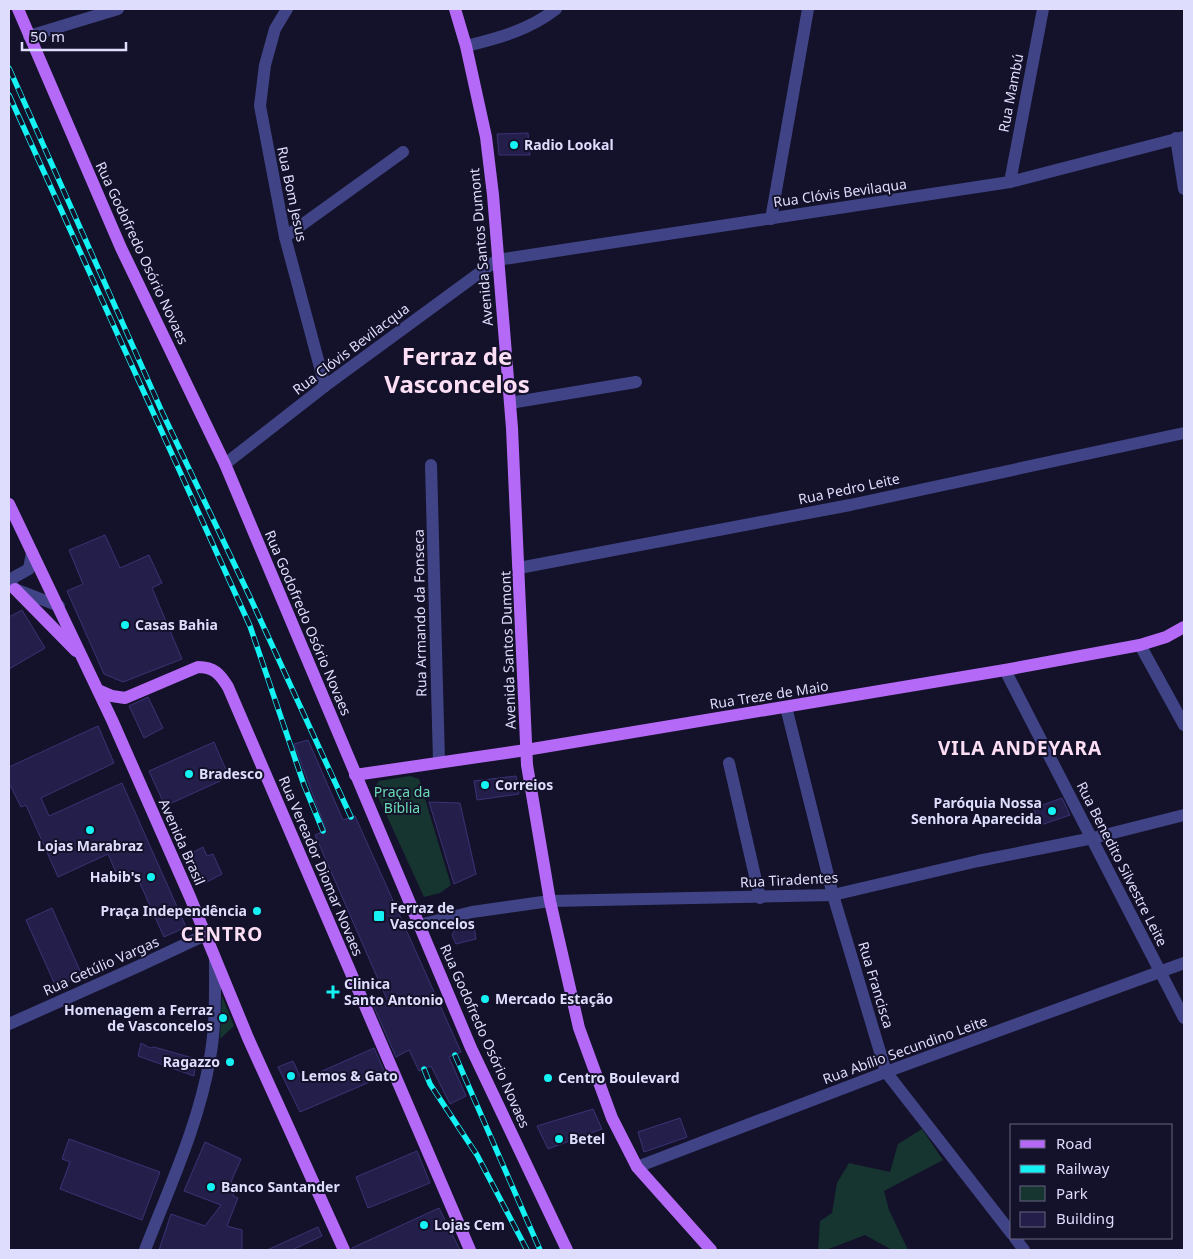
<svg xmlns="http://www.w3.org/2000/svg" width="1193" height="1259" viewBox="0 0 1193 1259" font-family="'Noto Sans',sans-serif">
	<rect width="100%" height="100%" fill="#14122a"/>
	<g fill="#163430">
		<polygon points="410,776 419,779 451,885 440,893 424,897 374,788 379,781"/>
		<polygon points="222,996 234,1026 220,1039"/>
		<polygon points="922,1129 943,1160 884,1191 889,1210 908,1250 892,1250 865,1235 826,1250 818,1250 820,1221 832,1213 837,1183 849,1163 890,1172 898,1144"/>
	</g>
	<g fill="#241f4a" stroke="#393375">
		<polygon points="528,133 530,155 499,155 497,134"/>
		<polygon points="105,535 120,568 149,555 162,583 152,588 182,659 123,682 104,674 67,591 83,584 69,550"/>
		<polygon points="22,610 45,648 9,669 9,617"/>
		<polygon points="148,697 163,728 144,738 129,706"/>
		<polygon points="98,726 114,763 41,798 49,816 122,783 186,927 164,937 134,870 118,877 108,854 58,877 26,805 21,807 9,783 9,767"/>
		<polygon points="308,740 343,820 355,816 461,1052 449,1057 466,1096 450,1104 431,1066 419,1071 409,1050 396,1057 374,1007 388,1002 315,835 326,830 294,744"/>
		<polygon points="214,742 229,777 165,806 149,771"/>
		<polygon points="516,776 519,794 477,800 474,781"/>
		<polygon points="1062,798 1070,815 1038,826 1034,808"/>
		<polygon points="429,802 460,803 476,874 454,884"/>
		<polygon points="203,847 207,856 213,854 222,874 205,883 197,880 186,856"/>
		<polygon points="52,908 82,975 56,987 26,920"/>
		<polygon points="474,926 476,939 456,944 452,935 454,931"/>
		<polygon points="141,1043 150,1048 154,1047 196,1059 194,1076 138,1056"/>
		<polygon points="374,1048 386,1075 300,1112 278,1067 293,1061 302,1080"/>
		<polygon points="593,1109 602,1129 548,1149 537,1126"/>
		<polygon points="680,1118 687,1137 644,1152 638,1132"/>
		<polygon points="69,1139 160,1172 142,1220 60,1189 70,1162 62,1159"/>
		<polygon points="205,1142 241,1159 231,1182 236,1184 233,1196 238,1198 227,1226 242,1230 242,1250 159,1250 171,1214 205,1226 221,1205 184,1191"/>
		<polygon points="417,1151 430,1183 368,1208 356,1177"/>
		<polygon points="439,1208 460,1250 352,1250 352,1248"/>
		<polygon points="318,1227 322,1236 292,1250 267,1250"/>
	</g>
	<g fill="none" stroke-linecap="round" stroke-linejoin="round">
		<g stroke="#404486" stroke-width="12">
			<polyline points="287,9 275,29 265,65 260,106 285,237 325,386"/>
			<polyline points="29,36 118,9"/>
			<path d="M466 46C499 38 529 30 556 9"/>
			<polyline points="1176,138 1184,189"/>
			<polyline points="1010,182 1043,9"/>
			<polyline points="771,219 808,9"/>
			<polyline points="285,237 403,152"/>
			<polyline points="510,403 636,382"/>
			<polyline points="225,464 325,386 497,260 1010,182 1184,137"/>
			<polyline points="431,465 439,761"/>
			<polyline points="519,568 850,505 1184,433"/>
			<polyline points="9,580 29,569 32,552"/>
			<polyline points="9,582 15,589 59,606"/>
			<polyline points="1140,645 1184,725"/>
			<polyline points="1005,670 1184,1018"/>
			<polyline points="786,707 833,895 886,1072 1012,1234"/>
			<polyline points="729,763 760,898"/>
			<polyline points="419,925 472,912 550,901 833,895 978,861 1093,838 1184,815"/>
			<polyline points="9,1024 139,966 205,935"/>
			<polyline points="637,1167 886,1072 1184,963"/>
			<polyline points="1015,1238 1024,1250"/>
			<path d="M145 1250C169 1188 199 1124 210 1058 216 1025 215 992 215 959"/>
		</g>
		<g stroke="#b56af7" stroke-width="12">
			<polyline points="18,9 121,248 225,464 471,1048 567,1250"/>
			<polyline points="455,9 466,46 486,137 493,195 512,428 527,765 550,901 579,1028 612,1118 637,1167 711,1250"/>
			<polyline points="9,504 112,720 190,897 248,1038 344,1250"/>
			<polyline points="15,589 76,651"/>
			<path d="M98 690 112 696 125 698 198 667C214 667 220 674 228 687L470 1250"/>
			<polyline points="355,775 526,750 1005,670 1140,645 1166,637 1184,627"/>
		</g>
		<defs>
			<g id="rail">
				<polyline points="9,68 163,414 249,595 351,817"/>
				<polyline points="9,95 250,626 304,785 323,831"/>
				<polyline points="455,1055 540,1250"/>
				<polyline points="424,1069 430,1084 477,1155 527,1250"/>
			</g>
		</defs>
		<use href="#rail" stroke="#14f2f3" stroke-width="5.5"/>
		<use href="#rail" stroke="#14122a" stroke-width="4" stroke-dasharray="11" stroke-linecap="butt"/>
	</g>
	<g fill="#14f2f3" stroke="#14122a" stroke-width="2">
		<circle cx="514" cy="145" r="5"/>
		<circle cx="125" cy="625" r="5"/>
		<circle cx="189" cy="774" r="5"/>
		<circle cx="485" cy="785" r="5"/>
		<circle cx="1052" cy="811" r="5"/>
		<circle cx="90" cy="830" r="5"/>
		<circle cx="151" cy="877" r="5"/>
		<circle cx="257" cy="911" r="5"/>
		<rect x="373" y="910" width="12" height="12" rx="2.5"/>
		<path d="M330.5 984.5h5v5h5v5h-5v5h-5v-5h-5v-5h5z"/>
		<circle cx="485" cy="999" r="5"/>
		<circle cx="223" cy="1018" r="5"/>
		<circle cx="230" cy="1062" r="5"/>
		<circle cx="291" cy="1076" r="5"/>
		<circle cx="548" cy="1078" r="5"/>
		<circle cx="559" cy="1139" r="5"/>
		<circle cx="211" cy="1187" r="5"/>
		<circle cx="424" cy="1225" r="5"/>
	</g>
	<g text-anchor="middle" stroke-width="4" stroke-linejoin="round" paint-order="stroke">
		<g font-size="14" fill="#deddfd" stroke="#14122a">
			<text transform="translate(1011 93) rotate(-79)" y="5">Rua Mambú</text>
			<text transform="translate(840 193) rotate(-8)" y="5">Rua Clóvis Bevilaqua</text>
			<text transform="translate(292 194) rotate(78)" y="5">Rua Bom Jesus</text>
			<text transform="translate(481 247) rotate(-95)" y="5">Avenida Santos Dumont</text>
			<text transform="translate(142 253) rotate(65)" y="5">Rua Godofredo Osório Novaes</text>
			<text transform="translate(351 349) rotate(-37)" y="5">Rua Clóvis Bevilacqua</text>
			<text transform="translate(849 489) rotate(-12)" y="5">Rua Pedro Leite</text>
			<text transform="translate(420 613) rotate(-91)" y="5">Rua Armando da Fonseca</text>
			<text transform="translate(308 623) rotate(67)" y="5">Rua Godofredo Osório Novaes</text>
			<text transform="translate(508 650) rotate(-92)" y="5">Avenida Santos Dumont</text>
			<text transform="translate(769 695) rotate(-9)" y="5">Rua Treze de Maio</text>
			<text transform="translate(182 842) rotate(66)" y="5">Avenida Brasil</text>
			<text transform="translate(1122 864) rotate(63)" y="5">Rua Benedito Silvestre Leite</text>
			<text transform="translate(321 866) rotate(67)" y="5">Rua Vereador Diomar Novaes</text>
			<text transform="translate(789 880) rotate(-3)" y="5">Rua Tiradentes</text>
			<text transform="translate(101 966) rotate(-24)" y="5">Rua Getúlio Vargas</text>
			<text transform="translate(876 985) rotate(73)" y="5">Rua Francisca</text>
			<text transform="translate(485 1036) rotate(66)" y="5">Rua Godofredo Osório Novaes</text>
			<text transform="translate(905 1050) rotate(-20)" y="5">Rua Abílio Secundino Leite</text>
		</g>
		<g font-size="14" font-weight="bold" fill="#deddfd" stroke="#14122a" text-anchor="start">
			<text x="524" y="150">Radio Lookal</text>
			<text x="135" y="630">Casas Bahia</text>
			<text x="199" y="779">Bradesco</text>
			<text x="495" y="790">Correios</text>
			<text x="1042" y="808" text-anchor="end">Paróquia Nossa<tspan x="1042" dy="16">Senhora Aparecida</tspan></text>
			<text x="90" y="851" text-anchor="middle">Lojas Marabraz</text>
			<text x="141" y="882" text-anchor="end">Habib's</text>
			<text x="390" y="913">Ferraz de<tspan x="390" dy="16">Vasconcelos</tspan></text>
			<text x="247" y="916" text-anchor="end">Praça Independência</text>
			<text x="344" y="989">Clinica<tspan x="344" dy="16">Santo Antonio</tspan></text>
			<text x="495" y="1004">Mercado Estação</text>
			<text x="213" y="1015" text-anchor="end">Homenagem a Ferraz<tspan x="213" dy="16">de Vasconcelos</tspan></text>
			<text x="220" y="1067" text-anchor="end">Ragazzo</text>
			<text x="301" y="1081">Lemos &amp; Gato</text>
			<text x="558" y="1083">Centro Boulevard</text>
			<text x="569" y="1144">Betel</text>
			<text x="221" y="1192">Banco Santander</text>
			<text x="434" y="1230">Lojas Cem</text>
		</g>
		<g font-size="14" fill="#6bdbb4" stroke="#14122a">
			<text x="402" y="797">Praça da<tspan x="402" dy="16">Bíblia</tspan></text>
		</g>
		<g font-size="19" font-weight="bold" letter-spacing="1" fill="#fddff5" stroke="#14122a">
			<text x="1020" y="755">VILA ANDEYARA</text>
			<text x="222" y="941">CENTRO</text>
		</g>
		<g font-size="24" font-weight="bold" fill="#fddff5" stroke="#14122a">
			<text x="457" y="365">Ferraz de<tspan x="457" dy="28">Vasconcelos</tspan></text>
		</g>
	</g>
	<rect width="1193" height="1259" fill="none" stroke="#deddfd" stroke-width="20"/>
	<rect x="1010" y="1124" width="162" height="115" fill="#14122a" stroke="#65637e"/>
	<rect x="1020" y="1140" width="25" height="8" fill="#b56af7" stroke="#65637e"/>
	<text x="1056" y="1149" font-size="15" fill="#deddfd">Road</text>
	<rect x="1020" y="1165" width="25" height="8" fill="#14f2f3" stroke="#65637e"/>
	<text x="1056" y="1174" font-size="15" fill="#deddfd">Railway</text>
	<rect x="1020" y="1186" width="25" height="15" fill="#163430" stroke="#65637e"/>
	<text x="1056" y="1199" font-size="15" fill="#deddfd">Park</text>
	<rect x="1020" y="1212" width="25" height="15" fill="#241f4a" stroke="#65637e"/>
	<text x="1056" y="1224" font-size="15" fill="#deddfd">Building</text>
	<path d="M22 42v8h104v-8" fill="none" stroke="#deddfd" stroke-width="2.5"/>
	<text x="30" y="42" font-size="15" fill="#deddfd" stroke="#14122a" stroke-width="4" paint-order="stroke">50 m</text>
</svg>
